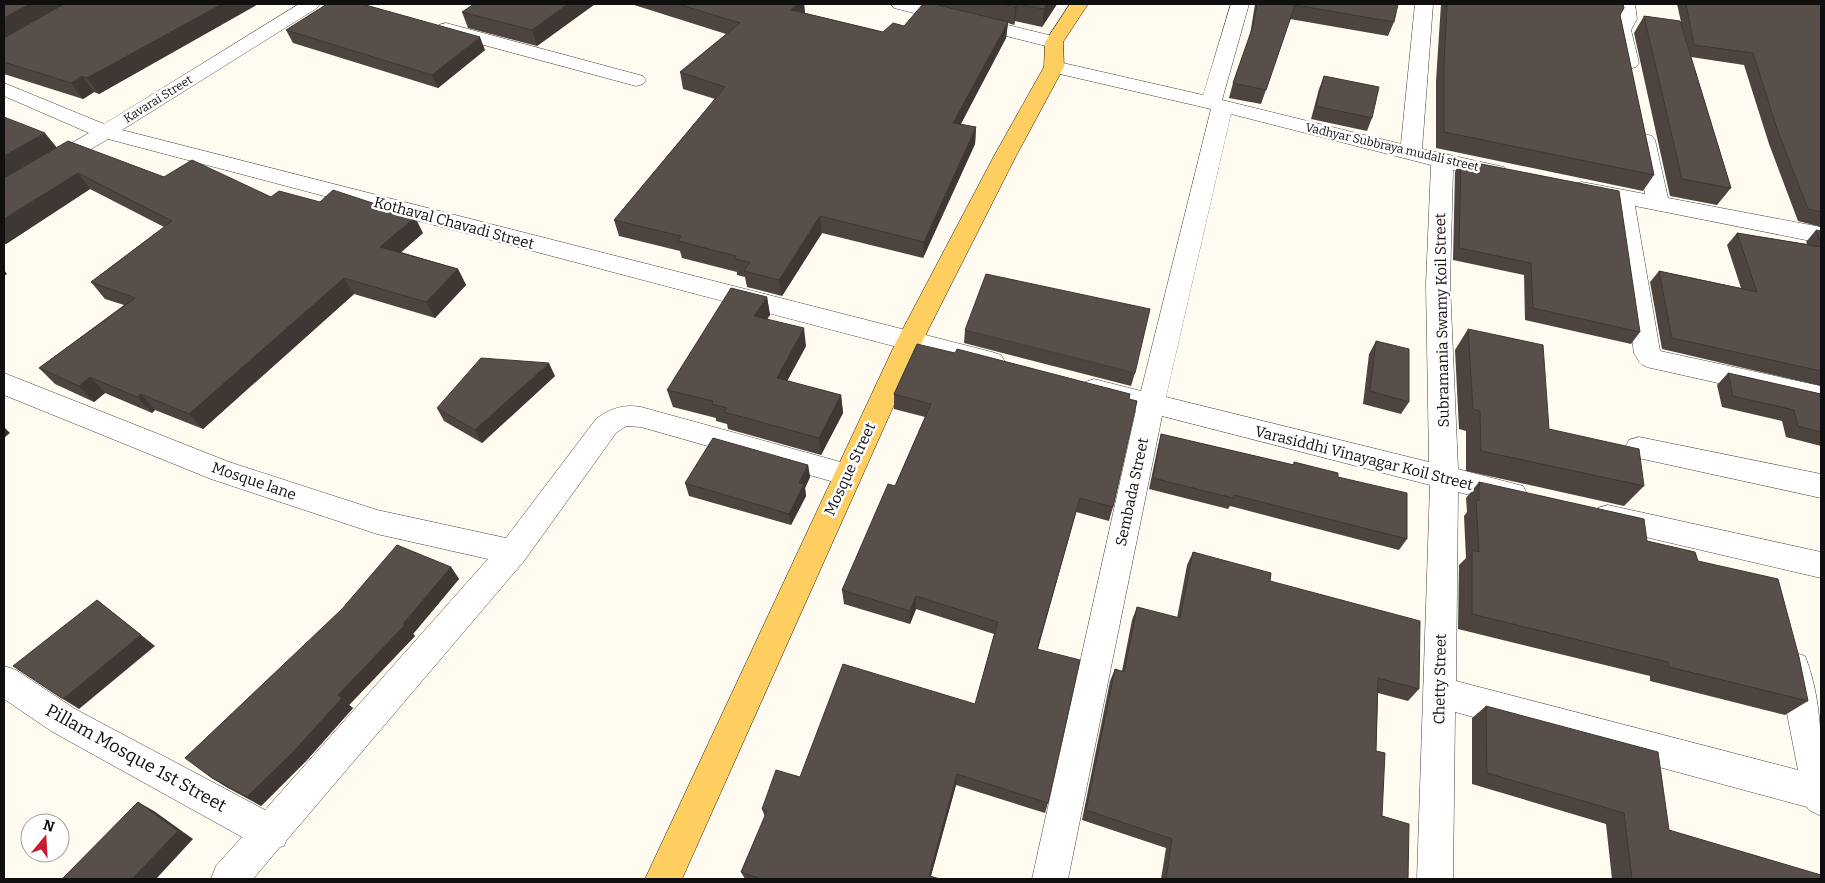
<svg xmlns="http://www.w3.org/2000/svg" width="1825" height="883" viewBox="0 0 1825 883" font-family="Bitter,serif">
	<rect width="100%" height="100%" fill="#fffbf1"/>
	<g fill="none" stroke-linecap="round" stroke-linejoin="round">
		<defs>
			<g id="minor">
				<polygon points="299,4 320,4 317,8 122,130 992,352 1001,355 1005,362 1001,369 992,372 108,139 12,196 4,198 4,182 89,133 4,96 4,83 104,124"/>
				<polygon points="891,4 921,4 1061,38 1063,42 1061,46 1054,48 894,8"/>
				<path d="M1231 4H1249L1222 100 1401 144 1415 4H1433L1422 149 1504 167 1507 172 1504 177 1496 179 1453 170 1450 284 1458 469 1523 486 1527 494 1523 502 1513 506 1458 492 1456 681 1798 770 1778 667 1783 656 1794 652 1805 656C1825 706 1821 763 1821 816L1809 810 1807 807 1455 712 1453 879H1417L1430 485 1162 416 1068 879H1032L1136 410 1085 396 1081 389 1085 382 1094 379 1141 391 1211 109 1047 71 1044 67 1047 63 1054 61 1203 95ZM1231 114 1431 165 1426 284 1429 462 1166 397Z"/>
				<polygon points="1617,4 1635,4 1637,19 1631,30 1639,63 1636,67 1629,69 1622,67 1619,63 1613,30 1619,19"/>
				<polygon points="446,23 643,76 646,80 643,84 636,86 439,33 437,29 439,25"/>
				<path d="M1645 134 1652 136 1655 140 1668 198 1821 227V243L1635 206 1660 351 1821 386V406L1651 368C1641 366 1639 362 1634 353L1612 202 1574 194 1571 189 1574 184 1582 182 1645 194 1635 140 1638 136Z"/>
				<path d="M4 373 229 462 377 510 506 538 596 419C610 408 625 404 641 407L848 464 858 467 862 475 858 483 848 486 641 427 626 426 616 433 524 561 286 841 284 846 280 847 253 879H211L216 866 242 837 51 731 4 699V666L16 670 75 709 265 810 488 559 377 534 211 479 4 395Z"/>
				<polygon points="1639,437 1821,474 1821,498 1629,456 1625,448 1629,440"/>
				<polygon points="1608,505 1821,552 1821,578 1598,526 1593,517 1598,508"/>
			</g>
			<polygon id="major" points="1070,4 1088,4 1063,42 1064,67 1016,156 923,340 682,879 645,879 897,340 994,156 1044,67 1045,42"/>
		</defs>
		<use href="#minor" stroke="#424242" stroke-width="1"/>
		<use href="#major" stroke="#202020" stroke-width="1"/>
		<use href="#minor" fill="#fff" fill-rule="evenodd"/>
		<use href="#major" fill="#ffce61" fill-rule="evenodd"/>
	</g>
	<g fill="#4d4440">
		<polygon points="4,4 258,4 99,94 94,92 83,99 4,74"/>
		<polygon points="595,4 537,46 468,28 462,12"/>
		<polygon points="631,4 804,4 805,13 883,32 904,26 935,4 1057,4 1042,27 1015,21 1014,25 1008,23 1006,38 961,124 976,127 975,144 923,258 822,233 782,296 747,287 745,277 737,275 737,272 682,258 680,251 619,236 614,220 715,99 683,89 680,72 726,34"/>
		<polygon points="1255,4 1398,4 1394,22 1388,36 1290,19 1261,104 1229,98 1233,83 1250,35"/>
		<polygon points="1441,4 1623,4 1620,15 1654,175 1643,191 1436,148 1436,81"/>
		<polygon points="1677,4 1821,4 1821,227 1798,221 1769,144 1744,65 1691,57 1731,188 1717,205 1670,196 1634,33 1644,16 1681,22"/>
		<polygon points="286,30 485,50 438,88 293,43"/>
		<polygon points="1324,76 1372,118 1367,131 1311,119 1319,89"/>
		<polygon points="4,117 57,148 164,177 271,197 423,233 401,252 458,269 466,285 435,318 354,294 203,429 155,410 152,413 105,393 94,402 55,384 39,368 124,305 105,299 91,282 164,227 90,189 6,244 4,243"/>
		<polygon points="1461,160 1640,332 1631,344 1525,320 1524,275 1453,260 1455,172"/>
		<polygon points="1816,230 1821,231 1821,386 1662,349 1650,282 1659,271 1741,288 1727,245 1737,233 1807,244 1806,242"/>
		<polygon points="767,297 770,315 767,319 806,346 787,381 841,395 843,413 821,455 728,429 727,424 716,421 716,418 673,407 667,390"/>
		<polygon points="1468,329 1549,429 1644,486 1624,506 1466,471 1466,431 1459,429 1455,350"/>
		<polygon points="965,330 1135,373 1131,386 964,343"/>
		<polygon points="1376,341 1409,402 1401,414 1363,404 1369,354"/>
		<polygon points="917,344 1113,507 1109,521 1076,512 1038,649 1048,803 1045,813 956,785 931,876 940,879 745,879 741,872 765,817 762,809 800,777 975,704 994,634 916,609 910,624 844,604 842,590 895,486 925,417 894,409 894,394"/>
		<polygon points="1728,373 1821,394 1821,446 1786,437 1782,421 1722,407 1717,385"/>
		<polygon points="555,376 482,443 444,421 437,408"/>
		<polygon points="1161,434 1293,465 1294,462 1338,477 1407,539 1399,550 1230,506 1228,509 1149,489 1158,446"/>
		<polygon points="808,465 810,477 805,488 806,496 791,525 689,496 685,483"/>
		<polygon points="1479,482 1647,541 1698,561 1808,701 1785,715 1650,681 1650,676 1458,629 1459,565 1466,558 1464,516 1467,512 1466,498"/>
		<polygon points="1193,552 1270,581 1419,689 1408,701 1378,693 1376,751 1382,816 1408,879 1161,879 1166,848 1082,820 1110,681 1115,669 1122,671 1132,620 1137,607 1177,618 1187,565"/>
		<polygon points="451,567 459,579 413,634 415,636 349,705 353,708 306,761 261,806 226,787 212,778 342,609"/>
		<polygon points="1486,706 1669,830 1821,879 1612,879 1606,824 1472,784 1472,718"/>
	</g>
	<g fill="#3e3734">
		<polygon points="30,4 69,4 4,41 4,18"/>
		<polygon points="222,4 258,4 99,94 87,78"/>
		<polygon points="568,4 595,4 537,46 532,30"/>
		<polygon points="798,4 804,4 805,14 791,10"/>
		<polygon points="1017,4 1015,21 1014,25 1015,7"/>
		<polygon points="1047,4 1057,4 1042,27 1044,9"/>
		<polygon points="1295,5 1290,19 1261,104 1266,90"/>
		<polygon points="1008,22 1006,38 952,140 953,123"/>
		<polygon points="480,37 485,50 438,88 432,75"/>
		<polygon points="82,76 94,92 83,99 71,83"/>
		<polygon points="976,127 975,144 923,258 924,242"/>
		<polygon points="45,133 58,149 4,180 4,156"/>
		<polygon points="78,173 90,189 6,244 4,242 4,219"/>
		<polygon points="820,216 822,233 782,296 779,280"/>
		<polygon points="415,217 423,233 389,263 380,247"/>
		<polygon points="458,269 466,285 435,318 426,302"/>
		<polygon points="4,270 7,274 4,276"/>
		<polygon points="344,278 354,294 203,429 189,414"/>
		<polygon points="767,297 770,315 757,334 754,316"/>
		<polygon points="804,328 806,346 779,396 777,378"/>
		<polygon points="549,363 555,376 482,443 475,430"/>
		<polygon points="90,377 105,393 94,402 79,386"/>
		<polygon points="141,394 155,410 152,413 137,397"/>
		<polygon points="841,395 843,413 821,455 819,438"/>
		<polygon points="4,427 10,433 4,438"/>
		<polygon points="808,465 810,477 805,488 806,496 791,525 789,514 799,483"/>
		<polygon points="1080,498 1076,512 1034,661 1037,649"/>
		<polygon points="451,567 459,579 413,634 415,636 349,705 353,708 306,761 261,806 247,797 338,695 403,624"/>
		<polygon points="916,596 916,609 910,624 910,611"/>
		<polygon points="97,600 155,646 79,709 63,699"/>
		<polygon points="957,774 956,785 930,879 929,876"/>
		<polygon points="138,802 154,811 193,839 156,879 132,879"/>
	</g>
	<g fill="#594f4a" stroke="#3e3734">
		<polygon points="4,4 30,4 4,18"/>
		<polygon points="64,4 222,4 87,78 82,76 71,83 4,62 4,38"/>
		<polygon points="327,4 362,4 480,37 432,75 286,30"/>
		<polygon points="474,4 568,4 532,30 462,12"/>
		<polygon points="678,4 798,4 791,10 883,32 893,23 904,26 923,4 934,4 1008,22 953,123 976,127 924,242 820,216 779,280 744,271 750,262 734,259 736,256 678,241 681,236 614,220 725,87 680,72 740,23"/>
		<polygon points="1002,4 1017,4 1015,7"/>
		<polygon points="1018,4 1047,4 1044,9"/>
		<polygon points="1257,4 1398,4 1394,22 1295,5 1266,90 1233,83 1253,26"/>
		<polygon points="1447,4 1623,4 1624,8 1620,15 1654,175 1444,132 1444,65"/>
		<polygon points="1686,4 1821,4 1821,212 1808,209 1778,132 1753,53 1694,45"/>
		<polygon points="1644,16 1680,21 1731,188 1682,179"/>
		<polygon points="1324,76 1379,87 1372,118 1316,106"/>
		<polygon points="4,117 45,133 4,156"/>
		<polygon points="68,141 164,177 192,160 271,197 279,191 320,202 333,190 415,217 380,247 458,269 426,302 344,278 189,414 141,394 137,397 90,377 79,386 39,368 135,298 91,282 172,221 78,173 4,219 4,178"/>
		<polygon points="1461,160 1619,191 1640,332 1533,308 1531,263 1459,248"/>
		<polygon points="1816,230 1821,231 1821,243"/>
		<polygon points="1737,233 1821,247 1821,371 1672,338 1659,271 1757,292"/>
		<polygon points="986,274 1150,309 1135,373 965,330"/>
		<polygon points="731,288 767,297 754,316 804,328 777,378 841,395 819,438 724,412 727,408 712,404 713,401 667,390"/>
		<polygon points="1468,329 1543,345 1549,429 1639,449 1644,486 1481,451 1480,411 1473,409"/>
		<polygon points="1376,341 1409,349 1409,402 1370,391"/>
		<polygon points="917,344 955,353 957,349 1130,394 1129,399 1137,401 1113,507 1080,498 1037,649 1080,660 1048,803 957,774 929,876 940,879 761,879 741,872 767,811 762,809 776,770 800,777 843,664 975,704 998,622 916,596 910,611 842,590 888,484 895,486 931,404 894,394"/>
		<polygon points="481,358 549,363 475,430 437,408"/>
		<polygon points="1728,373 1821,394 1821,432 1798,426 1794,410 1733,396"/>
		<polygon points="1161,434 1294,465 1294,462 1338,473 1338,477 1407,493 1407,539 1234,495 1233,498 1153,478"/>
		<polygon points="713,438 808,465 799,483 804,484 789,514 685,483"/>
		<polygon points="1479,482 1644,519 1647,541 1695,552 1698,561 1778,579 1799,657 1808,701 1669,667 1668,662 1472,614 1472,550 1479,552 1476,500 1479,501"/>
		<polygon points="397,545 451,567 403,624 405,625 338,695 342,698 294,751 247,797 212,778 185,758 342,609"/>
		<polygon points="1193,552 1271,573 1270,581 1420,621 1419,689 1378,678 1376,751 1385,753 1382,816 1409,824 1408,879 1166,879 1172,839 1086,810 1115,669 1124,672 1137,607 1180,618"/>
		<polygon points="97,600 141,635 63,699 13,666"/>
		<polygon points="1486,706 1658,752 1669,830 1821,875 1821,879 1632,879 1624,813 1487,773"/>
		<polygon points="138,802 178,831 132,879 62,879"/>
	</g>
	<g text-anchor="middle" stroke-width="5" stroke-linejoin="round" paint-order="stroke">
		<g font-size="12" fill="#0f0f0f" stroke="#fff">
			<text transform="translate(158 99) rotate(-32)" y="4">Kavarai Street</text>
			<text transform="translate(1392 147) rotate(13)" y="4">Vadhyar Subbraya mudali street</text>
		</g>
		<g font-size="15" fill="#0f0f0f" stroke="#fff">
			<text transform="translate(454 223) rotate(15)" y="5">Kothaval Chavadi Street</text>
			<text transform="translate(1442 320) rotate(-91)" y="5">Subramania Swamy Koil Street</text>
			<text transform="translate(1364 458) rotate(14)" y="5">Varasiddhi Vinayagar Koil Street</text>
			<text transform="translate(850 469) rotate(-65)" y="5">Mosque Street</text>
			<text transform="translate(254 481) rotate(19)" y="5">Mosque lane</text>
			<text transform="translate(1132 492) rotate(-78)" y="5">Sembada Street</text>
			<text transform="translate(1440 679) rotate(-89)" y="5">Chetty Street</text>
		</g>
		<g font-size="18" fill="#0f0f0f" stroke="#fff">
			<text transform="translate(136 758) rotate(29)" y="6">Pillam Mosque 1st Street</text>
		</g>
	</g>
	<rect width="1825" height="883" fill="none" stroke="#0f0f0f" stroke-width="10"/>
	<g transform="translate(45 838) rotate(18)"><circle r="24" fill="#ffffff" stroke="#9f9f9f"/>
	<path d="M0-4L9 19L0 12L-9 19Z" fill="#ca1c30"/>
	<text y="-8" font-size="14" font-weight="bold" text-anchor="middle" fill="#0f0f0f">N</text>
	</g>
</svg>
